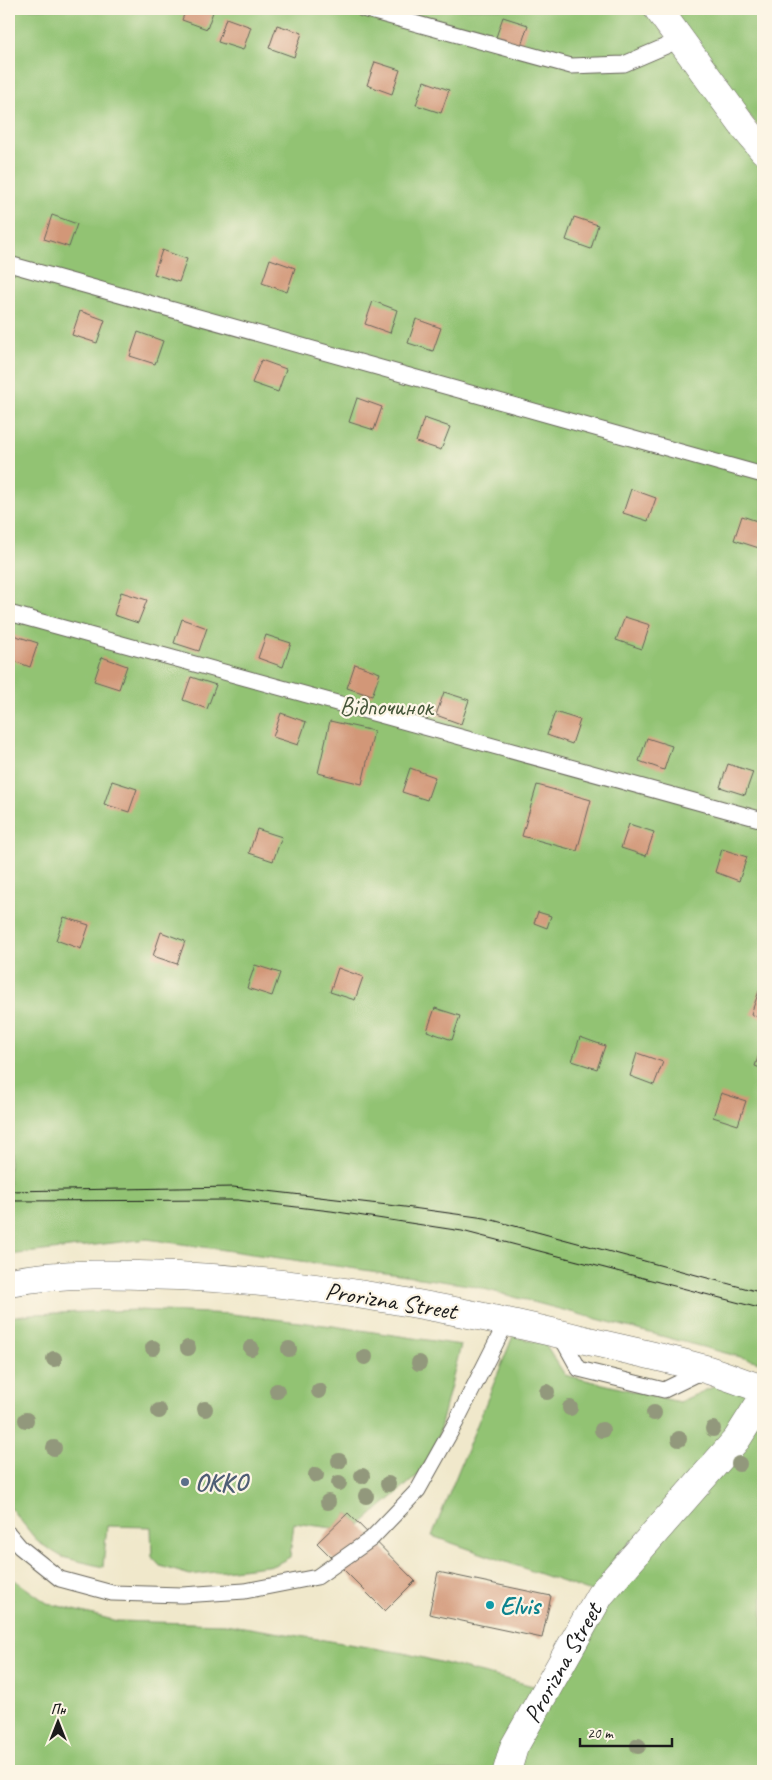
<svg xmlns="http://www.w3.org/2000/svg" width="772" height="1780" viewBox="0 0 772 1780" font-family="Caveat,sans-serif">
	<rect width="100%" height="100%" fill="#fcf5e5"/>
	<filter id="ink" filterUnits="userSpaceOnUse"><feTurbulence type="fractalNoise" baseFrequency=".02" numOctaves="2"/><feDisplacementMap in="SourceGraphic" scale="10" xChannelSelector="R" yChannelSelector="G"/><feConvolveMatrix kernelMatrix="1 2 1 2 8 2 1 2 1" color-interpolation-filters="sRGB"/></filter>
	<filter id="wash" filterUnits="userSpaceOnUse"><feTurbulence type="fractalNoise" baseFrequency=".0096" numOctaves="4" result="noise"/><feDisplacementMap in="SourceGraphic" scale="20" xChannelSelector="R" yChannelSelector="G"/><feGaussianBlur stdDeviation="1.12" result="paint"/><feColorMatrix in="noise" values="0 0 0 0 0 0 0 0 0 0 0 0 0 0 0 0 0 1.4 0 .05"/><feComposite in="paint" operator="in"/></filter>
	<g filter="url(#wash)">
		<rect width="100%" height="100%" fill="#f0e8cb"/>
		<g fill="#92c373" stroke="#577048">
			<polygon points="9,9 646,9 763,169 763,1363 469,1285 147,1239 9,1255"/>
			<polygon points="669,9 763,9 763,133"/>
			<polygon points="138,1310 232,1314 333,1326 461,1345 435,1449 417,1476 360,1525 348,1513 333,1528 294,1523 290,1557 275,1565 190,1575 160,1566 152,1557 151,1527 107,1526 103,1567 62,1557 38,1542 9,1506 9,1317 31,1314"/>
			<polygon points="513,1336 546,1345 565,1375 679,1402 731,1379 763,1389 763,1771 9,1771 9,1576 47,1603 117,1621 225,1624 404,1653 545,1689 600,1595 432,1536"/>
		</g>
		<g id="blocks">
			<g fill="#d29778">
				<polygon points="186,9 214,9 207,29 182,20"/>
				<polygon points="503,17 528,25 520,49 495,40"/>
				<polygon points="226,18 251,27 243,50 218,42"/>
				<polygon points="277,25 302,33 294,57 269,48"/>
				<polygon points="375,62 400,70 392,94 367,85"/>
				<polygon points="424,81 449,90 441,113 416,105"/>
				<polygon points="52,215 77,224 69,247 44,239"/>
				<polygon points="574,217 598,225 591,249 566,240"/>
				<polygon points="162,250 187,259 179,282 154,274"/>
				<polygon points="270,259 295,268 287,292 262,283"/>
				<polygon points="373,301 397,310 390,333 365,324"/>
				<polygon points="80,311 105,320 97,343 72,335"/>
				<polygon points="416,319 441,328 433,351 408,343"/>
				<polygon points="138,332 163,341 155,364 130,356"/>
				<polygon points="261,360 286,369 278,392 252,383"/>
				<polygon points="357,398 382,407 374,430 349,422"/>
				<polygon points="424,418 450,427 441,450 416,442"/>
				<polygon points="631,489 656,498 648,521 623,513"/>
				<polygon points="742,516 763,523 763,536 759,548 734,540"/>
				<polygon points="121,592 147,600 138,623 114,615"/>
				<polygon points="625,617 650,625 642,649 616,640"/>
				<polygon points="182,619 207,628 199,651 174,643"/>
				<polygon points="13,635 38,643 30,667 9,659 9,646"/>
				<polygon points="266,635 291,643 283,667 258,658"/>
				<polygon points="102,657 127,666 119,689 94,681"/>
				<polygon points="355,664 380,673 372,696 347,688"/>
				<polygon points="191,677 216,685 207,709 183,700"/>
				<polygon points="444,692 469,700 461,724 436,715"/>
				<polygon points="555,712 580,720 572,744 547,735"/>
				<polygon points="281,713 306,722 298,745 273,737"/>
				<polygon points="330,721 374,731 362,784 318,773"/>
				<polygon points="647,738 672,746 664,770 639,761"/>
				<polygon points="728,764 753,772 745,795 720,787"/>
				<polygon points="410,768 435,777 427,800 402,792"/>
				<polygon points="112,781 137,789 129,812 104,804"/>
				<polygon points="537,785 591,800 577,851 522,836"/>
				<polygon points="629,824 654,832 646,856 621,848"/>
				<polygon points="257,829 282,837 273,861 249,853"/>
				<polygon points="722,849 747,857 739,881 715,872"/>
				<polygon points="538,912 551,916 547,928 534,923"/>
				<polygon points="64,917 89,925 81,949 56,940"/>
				<polygon points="161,932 185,941 177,964 153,956"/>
				<polygon points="255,965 280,973 272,996 247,988"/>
				<polygon points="338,968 363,977 355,1000 330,992"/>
				<polygon points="759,991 763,992 763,1019 751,1014"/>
				<polygon points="435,1008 460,1016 452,1040 427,1031"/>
				<polygon points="580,1037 605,1046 597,1069 572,1061"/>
				<polygon points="763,1043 763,1069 755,1066"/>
				<polygon points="637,1053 663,1062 654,1085 630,1076"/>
				<polygon points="721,1093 746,1101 738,1125 713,1117"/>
				<polygon points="348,1513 415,1581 385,1611 317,1543"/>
				<polygon points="438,1572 551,1596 542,1638 429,1614"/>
			</g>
		</g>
	</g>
	<g filter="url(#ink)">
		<use href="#blocks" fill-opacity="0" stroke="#666359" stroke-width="1"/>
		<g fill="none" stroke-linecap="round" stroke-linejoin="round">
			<defs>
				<g id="service">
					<polyline points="363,9 571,66 624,64 680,40"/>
					<polyline points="9,264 763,475"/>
					<polyline points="9,613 763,820"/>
					<polyline points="559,1333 579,1369 664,1390 705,1370"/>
					<polyline points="9,1534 20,1547 60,1579 112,1593 182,1595 245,1591 317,1577 371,1539 418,1490 456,1422 507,1321"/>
				</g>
				<g id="minor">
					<polyline points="658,9 744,127 763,150"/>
					<path id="s1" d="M507 1771 514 1747 600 1595 737 1439 763 1398"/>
				</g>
				<path id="secondary" d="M9 1282C63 1272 123 1274 178 1276 317 1282 454 1308 589 1341 627 1350 667 1358 705 1369 725 1375 744 1383 763 1389"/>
			</defs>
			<use href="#service" stroke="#666359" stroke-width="17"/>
			<use href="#minor" stroke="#666359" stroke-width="29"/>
			<use href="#secondary" stroke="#666359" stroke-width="29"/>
			<use href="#service" stroke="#fff" stroke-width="15"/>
			<use href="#minor" stroke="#fff" stroke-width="28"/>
			<use href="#secondary" stroke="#fff" stroke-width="28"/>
			<g stroke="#1c1c1c" stroke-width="1">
				<polyline points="9,1191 233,1187 405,1207 485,1218 763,1293"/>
				<polyline points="9,1201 237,1200 331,1211 462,1231 763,1309"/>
			</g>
		</g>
		<g fill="#92987b">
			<circle cx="153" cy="1348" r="8"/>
			<circle cx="188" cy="1348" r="8"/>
			<circle cx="251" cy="1348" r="8"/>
			<circle cx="289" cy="1349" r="8"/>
			<circle cx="365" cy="1357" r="8"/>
			<circle cx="54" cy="1359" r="8"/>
			<circle cx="419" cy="1363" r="8"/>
			<circle cx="277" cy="1391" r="8"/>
			<circle cx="319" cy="1391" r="8"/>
			<circle cx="547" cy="1392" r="8"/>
			<circle cx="570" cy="1408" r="8"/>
			<circle cx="205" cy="1409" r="8"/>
			<circle cx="159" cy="1411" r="8"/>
			<circle cx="654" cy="1413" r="8"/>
			<circle cx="26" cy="1420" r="8"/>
			<circle cx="713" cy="1429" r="8"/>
			<circle cx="602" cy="1430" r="8"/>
			<circle cx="679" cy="1439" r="8"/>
			<circle cx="54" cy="1448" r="8"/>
			<circle cx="339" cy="1461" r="8"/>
			<circle cx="739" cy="1464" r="8"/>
			<circle cx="316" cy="1475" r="8"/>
			<circle cx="362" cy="1476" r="8"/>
			<circle cx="339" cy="1483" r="8"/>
			<circle cx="388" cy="1484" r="8"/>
			<circle cx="366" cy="1496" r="8"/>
			<circle cx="328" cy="1502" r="8"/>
			<circle cx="638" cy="1746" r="8"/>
		</g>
	</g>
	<circle fill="#5c6f8a" stroke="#fcf5e5" stroke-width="2" cx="185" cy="1482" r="5"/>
	<circle fill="#0f9aa8" stroke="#fcf5e5" stroke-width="2" cx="490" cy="1605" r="5"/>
	<g text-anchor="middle" stroke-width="4.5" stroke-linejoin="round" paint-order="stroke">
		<g font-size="25" fill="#45563a" stroke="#fcf5e5">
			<text x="386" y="715">Відпочинок</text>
		</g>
		<g font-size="25" fill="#1c1c1c" stroke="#fcf5e5">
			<text transform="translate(391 1300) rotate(9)" y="9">Prorizna Street</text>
			<text dy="9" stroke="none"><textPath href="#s1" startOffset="122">Prorizna Street</textPath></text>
		</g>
		<g font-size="25" font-weight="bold" fill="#4e5e75" stroke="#fcf5e5" text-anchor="start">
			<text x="195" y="1491">ОККО</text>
		</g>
		<g font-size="25" font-weight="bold" fill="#0d838f" stroke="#fcf5e5" text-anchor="start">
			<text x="500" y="1614">Elvis</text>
		</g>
	</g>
	<rect width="772" height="1780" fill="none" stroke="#fcf5e5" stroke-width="30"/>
	<g transform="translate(58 1722)" stroke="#fcf5e5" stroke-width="4" paint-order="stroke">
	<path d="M0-4L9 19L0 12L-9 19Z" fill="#1c1c1c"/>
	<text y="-8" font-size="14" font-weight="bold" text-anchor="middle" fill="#1c1c1c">Пн</text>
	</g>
	<path d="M580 1738v8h92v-8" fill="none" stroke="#1c1c1c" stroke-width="2.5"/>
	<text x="587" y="1738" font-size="15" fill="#1c1c1c" stroke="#fcf5e5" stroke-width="4" paint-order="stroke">20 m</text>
</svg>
